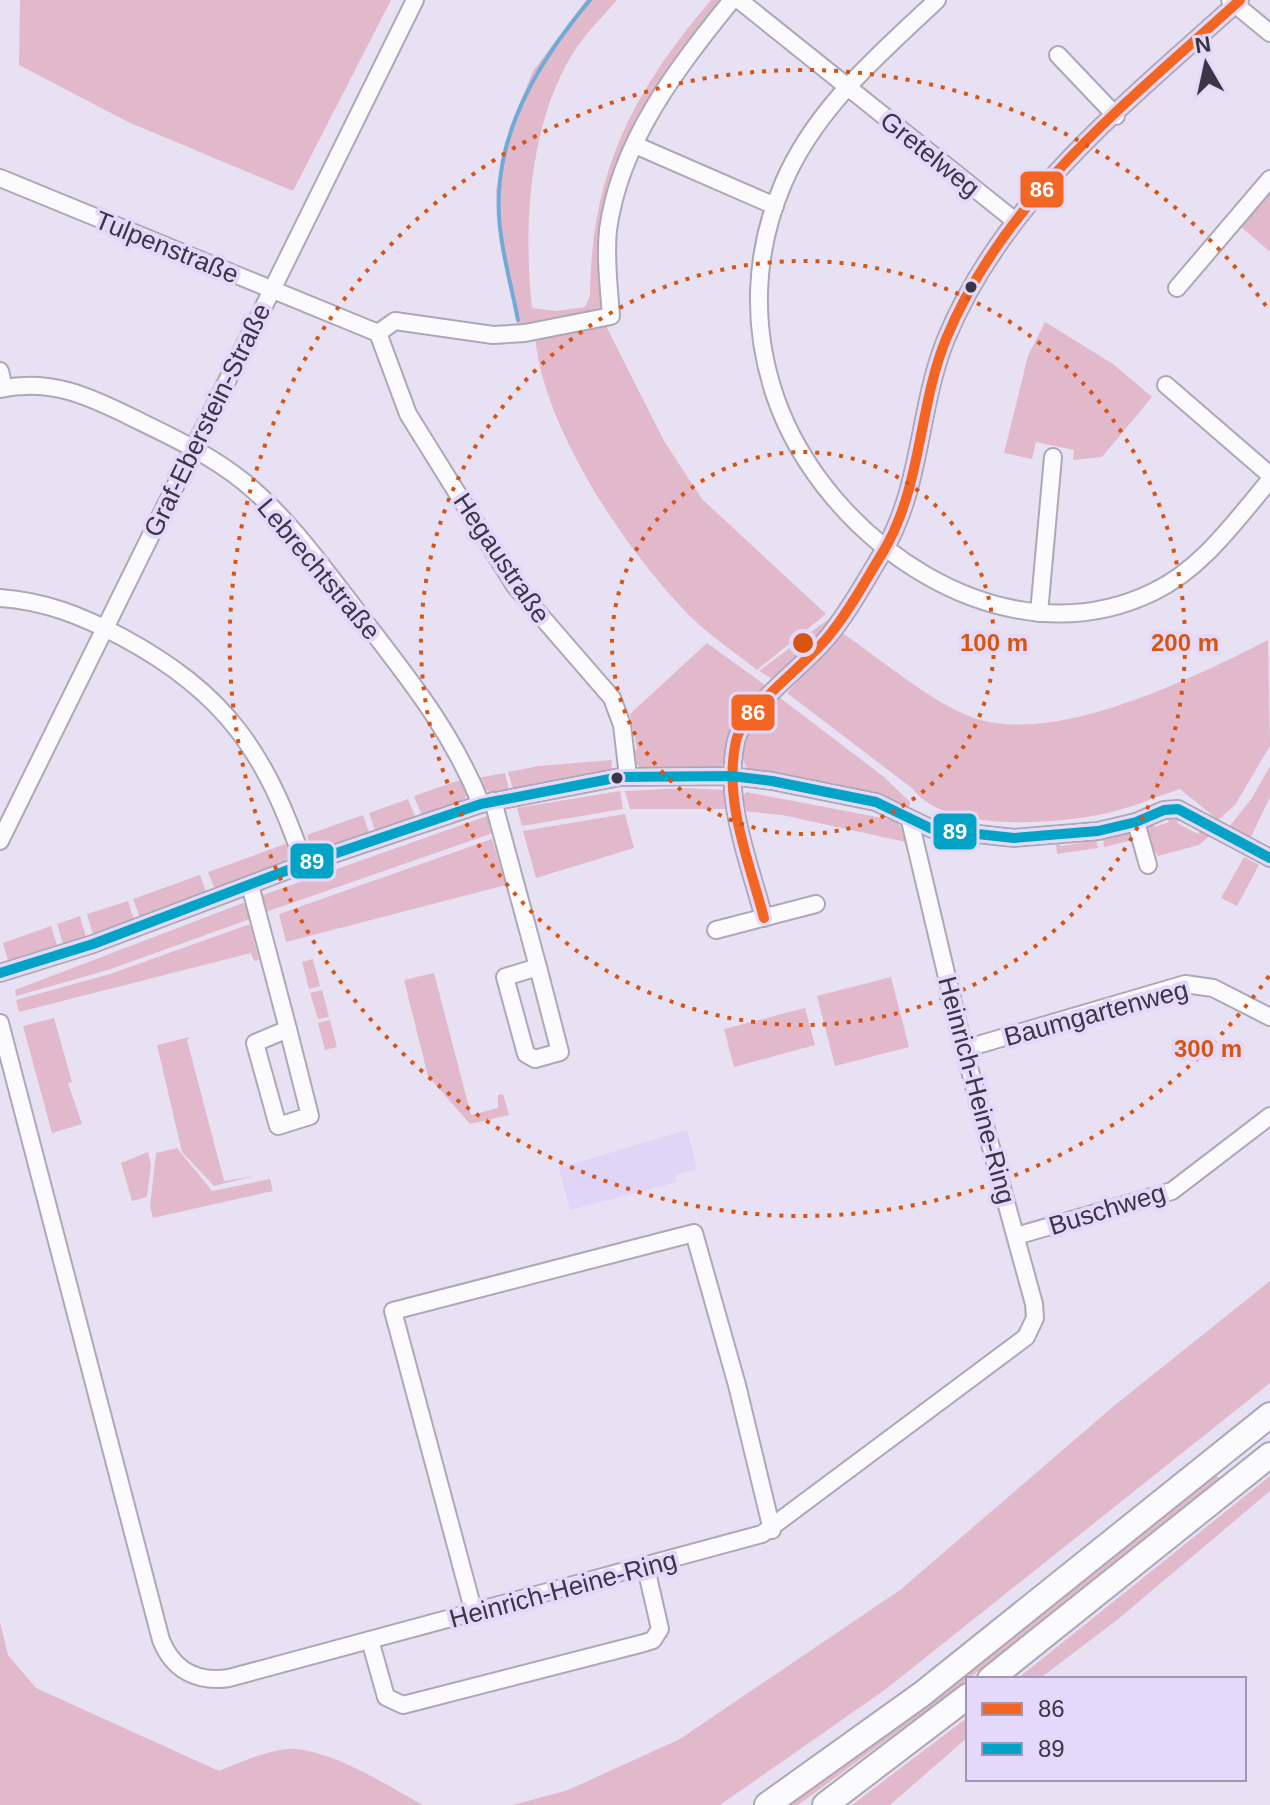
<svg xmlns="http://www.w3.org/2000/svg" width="1270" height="1805" viewBox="0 0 1270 1805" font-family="Helvetica,sans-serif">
	<rect width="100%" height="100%" fill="#e7e1f3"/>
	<polygon fill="#e0d4f7" points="687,1130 697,1169 675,1175 677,1182 570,1210 559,1168"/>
	<g fill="#e2b9cb">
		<polygon points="20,0 391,0 293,191 128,122 19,65"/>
		<path d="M586 0H617C604 15 589 30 577 47 529 118 523 226 532 308L556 311 585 307 590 296C591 172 632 93 711 0H722L639 127 634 126 601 219 606 221 604 313 518 328 501 238 496 190 510 128 533 71Z"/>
		<polygon points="1270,194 1270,250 1269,251 1241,227"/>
		<polygon points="1045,322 1113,364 1152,397 1102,457 1073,460 1074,450 1036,442 1032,459 1004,453 1028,356"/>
		<path d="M605 324 664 441 702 499 826 614 757 670C736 653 713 638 694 620 629 556 542 428 535 335Z"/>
		<polygon points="830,618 834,620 777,682 759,671"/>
		<path d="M841 632C878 657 933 704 974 718 1057 746 1195 677 1268 640L1270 746 1235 805 1218 820 1180 789C1155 797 1129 809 1103 814 1055 824 945 833 913 789L787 693Z"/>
		<polygon points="707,643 765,685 766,693 727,761 717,769 641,768 634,762 632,752 637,749 630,714"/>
		<polygon points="779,697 884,777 910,802 909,808 888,799 747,769 741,755 749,726"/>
		<polygon points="612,760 611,773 513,789 508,772 539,766"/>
		<polygon points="1270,766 1270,797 1250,839 1229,827 1252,798"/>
		<polygon points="505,773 509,790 492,793 484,789 477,778"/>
		<polygon points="466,778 469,791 463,801 422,816 414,796"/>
		<polygon points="687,788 724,790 730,809 630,809 625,791"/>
		<polygon points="620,791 623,809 522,826 517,808"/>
		<polygon points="746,792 898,821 906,842 782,815 743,811 742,798"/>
		<polygon points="408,799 416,819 376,833 369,813"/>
		<polygon points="625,814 634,848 536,878 523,831"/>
		<polygon points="1166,814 1181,815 1177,823 1198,834 1203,827 1214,832 1199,845 1158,856 1151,846 1147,826 1152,819 1155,827 1169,822"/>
		<polygon points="363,815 370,835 317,853 311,850 307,835"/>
		<polygon points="487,816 496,832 263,913 263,895"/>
		<polygon points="1127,830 1137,839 1104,847 1103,839"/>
		<polygon points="492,839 506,885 286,942 279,914"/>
		<polygon points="1096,840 1098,848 1057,854 1056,843 1062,846"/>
		<polygon points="291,842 291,859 284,866 216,892 208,872"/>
		<polygon points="1244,857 1259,865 1237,906 1221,898"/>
		<polygon points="200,875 207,895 140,918 133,899"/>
		<polygon points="128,901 134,920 93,934 87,914"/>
		<polygon points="243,903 248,907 250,919 108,970 16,996 15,990"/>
		<polygon points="80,916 86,937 63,944 57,924"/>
		<polygon points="250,924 259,960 254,961 251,953 19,1012 16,1000 110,974"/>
		<polygon points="51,926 57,945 8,960 3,943"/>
		<polygon points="313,959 320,986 309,989 302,962"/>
		<polygon points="434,973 471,1115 498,1108 498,1095 503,1094 509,1115 470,1124 428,1076 404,980"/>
		<polygon points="891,977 909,1047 835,1066 817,996"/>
		<polygon points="322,990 329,1017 318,1019 310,993"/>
		<polygon points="805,1008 815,1045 734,1067 724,1029"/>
		<polygon points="54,1018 72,1082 68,1083 82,1124 52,1133 23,1026"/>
		<polygon points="330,1020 337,1047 325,1050 318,1023"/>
		<polygon points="190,1037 187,1040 224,1181 254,1176 214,1186 182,1152 157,1045"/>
		<polygon points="177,1148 212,1191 270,1179 273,1191 153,1218 150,1206 156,1153"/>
		<polygon points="148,1152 151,1165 147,1197 132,1201 121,1163"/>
		<polygon points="1270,1281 1270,1383 886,1689 720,1805 513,1805 568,1790 680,1739 900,1590 1115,1405"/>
		<polygon points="1216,1475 1219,1478 961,1685 798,1805 789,1805 946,1691"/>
		<polygon points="1270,1476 1270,1491 1117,1620 1039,1679 1017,1679"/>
		<path d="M0 1622 8 1655 36 1688 219 1771C238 1763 277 1746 297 1749 342 1755 384 1784 423 1805H0Z"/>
		<polygon points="968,1717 968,1737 890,1805 852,1805"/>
	</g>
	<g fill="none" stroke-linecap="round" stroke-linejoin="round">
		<path stroke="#70abd8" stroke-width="4" d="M518 320C510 278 496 234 499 192 503 118 545 54 590 0"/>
		<defs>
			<g id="minor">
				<polyline points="739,0 1014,220"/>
				<path d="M937 0C879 55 815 108 783 184 754 252 751 325 775 396 824 540 1003 665 1153 592 1202 569 1236 520 1270 480"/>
				<polyline points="1230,0 1270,33"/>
				<polyline points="1058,55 1116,116"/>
				<polyline points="635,145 775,206"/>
				<polyline points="0,178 378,333"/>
				<polyline points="1177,288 1270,179"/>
				<path d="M378 333 395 321 493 335 525 333 611 316C609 288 605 258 608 230 620 141 677 68 732 0"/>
				<polyline points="378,333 408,414 515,586 612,698 622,725 628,776"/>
				<polyline points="0,371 4,388"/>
				<polyline points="1166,385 1270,475"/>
				<path d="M0 389C50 378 89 396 133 418 172 437 211 455 244 482 288 518 322 566 356 610 405 674 451 729 481 804"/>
				<path d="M0 598C45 601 82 616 122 637 227 694 266 753 304 864"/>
				<polyline points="1039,613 1053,457"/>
				<polyline points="493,801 538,967"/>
				<polyline points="1136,822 1148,865"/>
				<polyline points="0,841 415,0"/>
				<polyline points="250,885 288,1029"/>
				<path d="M764 918C749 861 723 800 736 741 743 710 804 666 827 638 849 612 865 581 883 552 922 487 918 408 946 339 1004 198 1130 100 1240 0"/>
				<polyline points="716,930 816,904"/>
				<polygon points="538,967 560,1052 535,1059 526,1054 505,977"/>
				<polyline points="0,973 93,944 304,864 481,804 620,777 731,776 772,781 876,802 932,829 1014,838 1098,831 1136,822 1164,810 1178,809 1270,858"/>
				<path d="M0 1023 161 1640C173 1670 197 1683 229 1678L762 1534 1026 1337 1035 1318 1034 1304 964 1049 910 821"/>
				<polygon points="288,1029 310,1116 278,1126 255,1043"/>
				<polyline points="964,1049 1185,984 1213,988 1270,1017"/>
				<polyline points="1016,1236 1172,1191 1270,1116"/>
				<polyline points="474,1613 393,1311 694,1233 737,1385 772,1530"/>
				<polyline points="370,1640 386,1697 403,1705 644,1643 653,1640 660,1629 646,1568"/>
			</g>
			<g id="highway">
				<polyline points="990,1679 1270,1455"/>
				<polyline points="767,1805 922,1694 1270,1415"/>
				<polyline points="825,1805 968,1696"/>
			</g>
		</defs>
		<use href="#minor" stroke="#ada8b7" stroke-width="20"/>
		<use href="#highway" stroke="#ada8b7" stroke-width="28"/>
		<use href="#minor" stroke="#fbfafd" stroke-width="16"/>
		<use href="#highway" stroke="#fbfafd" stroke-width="24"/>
		<defs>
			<path id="bus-1" d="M764 918C749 861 723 800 736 741 743 710 804 666 827 638 849 612 865 581 883 552 922 487 918 408 946 339 1004 198 1130 100 1240 0"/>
			<polyline id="bus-2" points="0,973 93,944 304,864 481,804 620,777 731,776 772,781 876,802 932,829 1014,838 1098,831 1136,822 1164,810 1178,809 1270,858"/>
		</defs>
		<use href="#bus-1" stroke="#e5d9fb" stroke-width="16"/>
		<use href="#bus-2" stroke="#e5d9fb" stroke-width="16"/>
		<use href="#bus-1" stroke="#f26522" stroke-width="10"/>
		<use href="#bus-2" stroke="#03a3c7" stroke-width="10"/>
	</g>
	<g fill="none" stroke="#d75512" stroke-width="4" stroke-dasharray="4 8">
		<circle cx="803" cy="643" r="191"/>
		<circle cx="803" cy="643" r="382"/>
		<path d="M1269 976A573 573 0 1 1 1269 310"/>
	</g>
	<g fill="#3b3546" stroke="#e5d9fb" stroke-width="3">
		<circle cx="971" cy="287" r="7"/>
		<circle cx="617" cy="778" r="7"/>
	</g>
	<g text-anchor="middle" stroke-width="8" stroke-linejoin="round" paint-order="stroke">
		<g font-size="26" fill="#3b3546" stroke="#e5d9fb">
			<text transform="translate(930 154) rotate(39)" y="9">Gretelweg</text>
			<text transform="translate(167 247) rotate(22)" y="9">Tulpenstraße</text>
			<text transform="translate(207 420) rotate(-64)" y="9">Graf-Eberstein-Straße</text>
			<text transform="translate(502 558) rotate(56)" y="9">Hegaustraße</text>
			<text transform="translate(319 569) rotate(50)" y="9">Lebrechtstraße</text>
			<text transform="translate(1096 1013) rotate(-15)" y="9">Baumgartenweg</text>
			<text transform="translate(977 1090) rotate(75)" y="9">Heinrich-Heine-Ring</text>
			<text transform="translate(1107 1209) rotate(-17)" y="9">Buschweg</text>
			<text transform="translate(563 1589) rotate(-15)" y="9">Heinrich-Heine-Ring</text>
		</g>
	</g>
	<circle cx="803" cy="643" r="12" fill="#d75512" stroke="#e5d9fb" stroke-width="4"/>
	<g font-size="24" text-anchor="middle" font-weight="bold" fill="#d75512" stroke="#e5d9fb" stroke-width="8" stroke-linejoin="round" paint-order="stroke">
		<text x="994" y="651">100 m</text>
		<text x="1185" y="651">200 m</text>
		<text x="1208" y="1057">300 m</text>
	</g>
	<g stroke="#e5d9fb" stroke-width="3">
		<rect x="1019" y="170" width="46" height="39" rx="8" fill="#f26522"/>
		<rect x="730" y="693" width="46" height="39" rx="8" fill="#f26522"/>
		<rect x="932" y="812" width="46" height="39" rx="8" fill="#03a3c7"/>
		<rect x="289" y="842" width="46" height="38" rx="8" fill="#03a3c7"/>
	</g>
	<g font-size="22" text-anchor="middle" font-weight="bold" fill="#fff">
		<text x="1042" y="197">86</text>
		<text x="753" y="720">86</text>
		<text x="955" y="839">89</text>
		<text x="312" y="869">89</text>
	</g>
	<rect x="966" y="1677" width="280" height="104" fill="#e5d9fb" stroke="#a197b3" stroke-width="2"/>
	<rect x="982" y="1703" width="40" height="12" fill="#f26522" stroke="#a197b3" stroke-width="2"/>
	<text x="1038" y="1717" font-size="24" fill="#3b3546">86</text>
	<rect x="982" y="1743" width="40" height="12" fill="#03a3c7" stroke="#a197b3" stroke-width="2"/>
	<text x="1038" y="1757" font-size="24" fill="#3b3546">89</text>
	<g transform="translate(1206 64) rotate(351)" stroke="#e5d9fb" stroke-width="6" paint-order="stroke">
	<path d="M0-6L14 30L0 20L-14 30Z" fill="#3b3546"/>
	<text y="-12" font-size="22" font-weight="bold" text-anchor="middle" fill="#3b3546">N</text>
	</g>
</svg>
